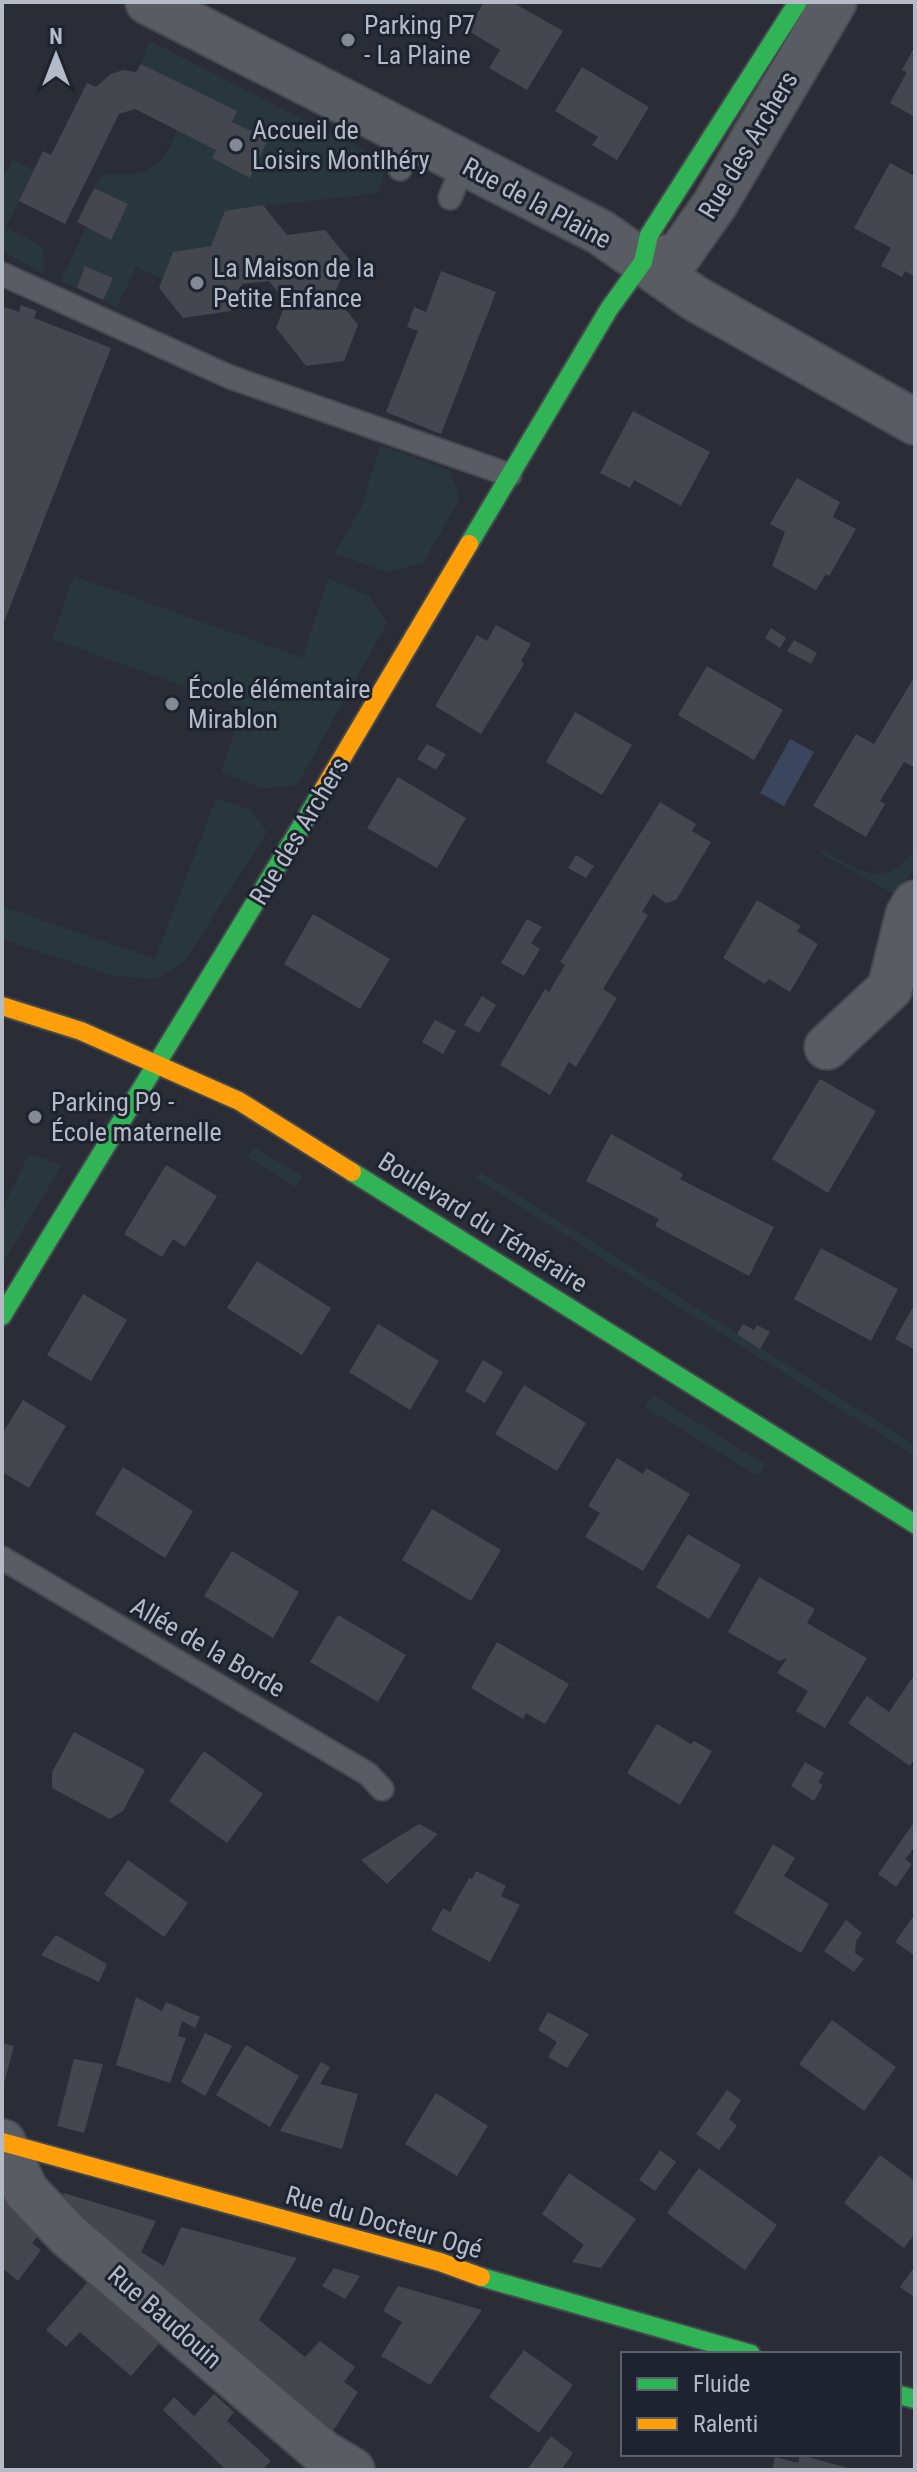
<svg xmlns="http://www.w3.org/2000/svg" width="917" height="2472" viewBox="0 0 917 2472" font-family="'Roboto Condensed',sans-serif">
	<rect width="100%" height="100%" fill="#2a2d35"/>
	<g fill="#28373b">
		<path d="M150 41 388 163 378 193 225 211 211 246 163 279 136 267 117 307 103 300 112 278 86 267 77 288 61 281 86 227 111 239 128 205 94 188 103 174C145 178 162 170 177 130L216 150 212 158 250 177 268 140 232 122 236 111 141 64Z"/>
		<polygon points="13,160 34,170 6,227 43,247 45,274 2,251 2,179"/>
		<polygon points="380,445 450,470 460,498 423,563 385,572 335,553 362,506"/>
		<polygon points="74,576 303,658 328,578 369,596 387,623 297,785 262,788 221,772 243,707 52,639"/>
		<polygon points="216,799 250,809 267,832 185,961 156,979 111,975 2,939 2,906 155,959"/>
		<path d="M915 848V866L897 896 821 853 822 850C855 869 889 892 915 848Z"/>
		<polygon points="254,1147 302,1176 296,1187 247,1157"/>
		<polygon points="29,1154 60,1164 58,1172 2,1264 2,1210"/>
		<polygon points="481,1172 915,1445 915,1456 475,1178"/>
		<polygon points="653,1395 765,1464 758,1476 645,1407"/>
	</g>
	<polygon fill="#39465e" points="790,739 814,752 784,806 760,793"/>
	<g fill="#44474d">
		<polygon points="484,2 512,2 563,31 527,90 489,68 500,50 467,30"/>
		<polygon points="915,46 915,117 890,103 907,72 902,70"/>
		<polygon points="141,64 237,111 232,122 268,139 250,178 212,158 216,150 135,109 119,114 65,224 19,201 43,151 51,155 87,83 96,87 111,74 123,70 136,72"/>
		<polygon points="582,67 649,107 617,160 592,145 598,137 555,111"/>
		<polygon points="890,163 915,176 915,277 905,271 902,277 881,266 891,248 854,228"/>
		<polygon points="94,188 128,204 111,240 77,222"/>
		<polygon points="263,205 287,235 325,230 349,259 334,295 358,325 344,361 306,366 276,328 286,302 269,281 242,284 231,311 183,318 159,288 173,252 211,246 225,211"/>
		<polygon points="85,266 113,278 103,300 77,288"/>
		<polygon points="441,271 496,292 441,434 386,412 418,331 407,327 414,307 426,312"/>
		<polygon points="21,305 37,311 34,318 111,348 2,627 2,315 5,307 19,312"/>
		<polygon points="633,411 710,452 681,506 634,480 630,488 600,473"/>
		<polygon points="797,478 840,502 833,517 856,529 829,576 826,574 816,590 772,566 785,532 770,524"/>
		<polygon points="496,625 531,644 521,661 524,664 481,734 435,706 477,635 487,641"/>
		<polygon points="771,628 786,638 780,648 765,638"/>
		<polygon points="794,640 817,653 811,664 787,651"/>
		<polygon points="707,666 783,710 754,760 678,715"/>
		<polygon points="915,676 915,768 904,762 880,801 885,804 866,837 813,806 856,734 874,744"/>
		<polygon points="575,712 632,745 602,795 546,762"/>
		<polygon points="427,744 446,754 436,770 417,759"/>
		<polygon points="398,777 466,818 437,868 367,828"/>
		<polygon points="660,802 696,824 692,831 711,842 676,900 666,903 653,894 642,912 648,915 603,989 617,998 576,1067 569,1062 550,1095 500,1065 545,989 549,992 565,965 560,962"/>
		<polygon points="576,855 594,866 586,878 568,868"/>
		<polygon points="757,900 801,926 797,931 818,944 790,992 769,979 765,984 723,958"/>
		<polygon points="313,914 390,959 360,1009 284,964"/>
		<polygon points="527,919 542,927 531,943 540,949 524,976 501,963"/>
		<polygon points="482,996 496,1005 479,1033 464,1025"/>
		<polygon points="435,1020 456,1031 443,1054 422,1042"/>
		<polygon points="820,1079 876,1111 828,1193 772,1159"/>
		<polygon points="611,1134 683,1174 680,1179 774,1227 749,1276 655,1226 659,1219 586,1181"/>
		<polygon points="166,1165 217,1196 185,1247 173,1239 162,1257 124,1234"/>
		<polygon points="821,1248 898,1289 871,1341 794,1299"/>
		<polygon points="257,1261 331,1308 302,1355 227,1308"/>
		<polygon points="83,1294 127,1320 91,1381 47,1355"/>
		<polygon points="915,1303 915,1350 895,1339"/>
		<polygon points="378,1324 439,1361 410,1410 349,1372"/>
		<polygon points="743,1324 754,1330 757,1325 770,1332 760,1349 737,1334"/>
		<polygon points="483,1360 503,1372 485,1403 465,1391"/>
		<polygon points="524,1385 586,1423 557,1471 495,1434"/>
		<polygon points="23,1400 66,1426 29,1488 2,1472 2,1434"/>
		<polygon points="617,1458 643,1474 646,1468 690,1494 643,1571 585,1537 600,1513 588,1506"/>
		<polygon points="123,1467 193,1511 165,1558 95,1514"/>
		<polygon points="432,1509 501,1550 471,1601 402,1560"/>
		<polygon points="688,1534 741,1565 709,1619 656,1587"/>
		<polygon points="232,1551 299,1592 273,1638 204,1596"/>
		<polygon points="759,1577 815,1609 807,1623 867,1658 825,1728 796,1711 808,1691 777,1673 787,1658 779,1661 728,1632"/>
		<polygon points="338,1615 406,1655 378,1702 310,1662"/>
		<polygon points="497,1642 569,1684 545,1724 526,1713 523,1719 471,1688"/>
		<polygon points="915,1674 915,1758 910,1766 848,1723 867,1696 889,1712"/>
		<polygon points="657,1724 691,1744 694,1741 712,1751 680,1805 627,1773"/>
		<polygon points="74,1732 145,1770 123,1811 110,1819 52,1788 52,1772"/>
		<polygon points="204,1751 263,1794 227,1843 169,1801"/>
		<polygon points="805,1762 824,1773 818,1782 823,1785 814,1801 791,1786"/>
		<polygon points="915,1821 915,1847 905,1859 912,1864 896,1887 878,1874"/>
		<polygon points="419,1824 438,1834 387,1884 361,1860"/>
		<polygon points="773,1844 795,1858 784,1876 829,1904 801,1953 734,1913"/>
		<polygon points="128,1860 188,1903 164,1937 104,1894"/>
		<polygon points="476,1871 506,1886 501,1896 520,1905 490,1962 431,1930 443,1908 450,1912 469,1878 472,1879"/>
		<polygon points="915,1914 915,1956 895,1942"/>
		<polygon points="846,1920 862,1933 856,1941 855,1953 864,1959 854,1972 824,1951"/>
		<polygon points="56,1935 107,1964 99,1982 41,1955"/>
		<polygon points="136,1997 162,2011 166,2002 200,2017 195,2028 182,2021 178,2036 186,2038 170,2083 116,2065"/>
		<polygon points="548,2012 589,2034 567,2068 548,2057 557,2042 538,2030"/>
		<polygon points="832,2020 896,2067 864,2111 799,2064"/>
		<polygon points="205,2033 232,2046 205,2096 181,2082"/>
		<polygon points="2,2043 14,2046 3,2087 2,2086"/>
		<polygon points="246,2045 299,2076 270,2127 216,2095"/>
		<polygon points="74,2059 103,2064 84,2133 57,2126"/>
		<polygon points="321,2062 330,2067 320,2084 358,2094 342,2149 280,2131"/>
		<polygon points="727,2090 741,2100 729,2119 737,2126 719,2150 696,2134"/>
		<polygon points="436,2093 488,2126 457,2176 405,2144"/>
		<polygon points="660,2150 676,2162 655,2191 639,2180"/>
		<polygon points="880,2155 915,2181 915,2234 904,2248 844,2203"/>
		<polygon points="699,2168 777,2225 745,2270 667,2213"/>
		<polygon points="569,2173 636,2219 601,2268 572,2262 584,2245 542,2214"/>
		<polygon points="64,2193 156,2221 141,2252 164,2266 181,2227 297,2258 259,2320 305,2357 320,2341 355,2367 344,2382 358,2392 329,2437 56,2205"/>
		<polygon points="2,2199 41,2232 32,2243 41,2250 18,2281 2,2268"/>
		<polygon points="915,2266 915,2298 900,2287"/>
		<polygon points="334,2268 360,2276 345,2299 322,2286"/>
		<polygon points="92,2277 163,2339 131,2376 80,2332 66,2347 46,2330"/>
		<polygon points="398,2286 482,2310 430,2385 381,2356 402,2322 383,2311"/>
		<polygon points="524,2350 573,2385 539,2433 489,2397"/>
		<polygon points="214,2394 234,2412 227,2421 271,2461 262,2470 226,2470 163,2410 174,2397 194,2416"/>
		<polygon points="551,2436 573,2453 561,2470 527,2470"/>
		<polygon points="800,2455 852,2469 852,2470 772,2470 775,2457 798,2463"/>
	</g>
	<g fill="none" stroke-linecap="round" stroke-linejoin="round">
		<defs>
			<g id="lane">
				<polyline points="400,169 415,140"/>
				<polyline points="450,198 463,165"/>
				<polyline points="2,274 230,377 510,475"/>
				<polyline points="2,1558 368,1774 382,1789"/>
			</g>
			<g id="street">
				<polyline points="148,2 600,232 696,299 915,422"/>
				<polyline points="643,262 679,255 715,204 834,2"/>
				<polyline points="827,1047 890,988 908,915 915,903"/>
				<polyline points="3,2142 26,2191 68,2235 322,2452 352,2470"/>
			</g>
			<g id="fast">
				<polyline points="469,544 609,309 643,262 649,235 798,2"/>
				<polyline points="352,1172 915,1524"/>
				<path d="M2 1316C109 1140 218 966 323 790"/>
				<polyline points="481,2277 751,2354"/>
				<polyline points="899,2395 915,2399"/>
			</g>
			<g id="slow">
				<polyline points="323,790 469,544"/>
				<polyline points="2,1006 81,1031 239,1101 352,1172"/>
				<polyline points="2,2142 440,2262 481,2277"/>
			</g>
		</defs>
		<use href="#lane" stroke="#46484e" stroke-width="26"/>
		<use href="#street" stroke="#46484e" stroke-width="48"/>
		<use href="#fast" stroke="#44484f" stroke-width="22"/>
		<use href="#slow" stroke="#44484f" stroke-width="22"/>
		<use href="#lane" stroke="#595c63" stroke-width="22"/>
		<use href="#street" stroke="#595c63" stroke-width="44"/>
		<use href="#fast" stroke="#30b455" stroke-width="18"/>
		<use href="#slow" stroke="#ff9f0a" stroke-width="18"/>
	</g>
	<g fill="#848993" stroke="#1d242f" stroke-width="3">
		<circle cx="348" cy="40" r="8"/>
		<circle cx="236" cy="145" r="8"/>
		<circle cx="197" cy="283" r="8"/>
		<circle cx="172" cy="704" r="8"/>
		<circle cx="35" cy="1117" r="8"/>
	</g>
	<g text-anchor="middle" stroke-width="6" stroke-linejoin="round" paint-order="stroke">
		<g font-size="26" fill="#b4bac6" stroke="#1d242f" text-anchor="start">
			<text x="364" y="34">Parking P7<tspan x="364" dy="30">- La Plaine</tspan></text>
			<text x="252" y="139">Accueil de<tspan x="252" dy="30">Loisirs Montlhéry</tspan></text>
			<text x="213" y="277">La Maison de la<tspan x="213" dy="30">Petite Enfance</tspan></text>
			<text x="188" y="698">École élémentaire<tspan x="188" dy="30">Mirablon</tspan></text>
			<text x="51" y="1111">Parking P9 -<tspan x="51" dy="30">École maternelle</tspan></text>
		</g>
		<g font-size="26" fill="#b4bac6" stroke="#1d242f">
			<text transform="translate(748 145) rotate(-59)" y="9">Rue des Archers</text>
			<text transform="translate(537 203) rotate(28)" y="9">Rue de la Plaine</text>
			<text transform="translate(299 831) rotate(-59)" y="9">Rue des Archers</text>
			<text transform="translate(483 1222) rotate(32)" y="9">Boulevard du Téméraire</text>
			<text transform="translate(208 1647) rotate(30)" y="9">Allée de la Borde</text>
			<text transform="translate(384 2222) rotate(16)" y="9">Rue du Docteur Ogé</text>
			<text transform="translate(165 2317) rotate(41)" y="9">Rue Baudouin</text>
		</g>
	</g>
	<rect width="917" height="2472" fill="none" stroke="#b4bac6" stroke-width="8"/>
	<rect x="621" y="2352" width="280" height="104" fill="#1d242f" stroke="#59606b" stroke-width="2"/>
	<rect x="637" y="2378" width="40" height="12" fill="#30b455" stroke="#59606b" stroke-width="2"/>
	<text x="693" y="2392" font-size="24" fill="#b4bac6">Fluide</text>
	<rect x="637" y="2418" width="40" height="12" fill="#ff9f0a" stroke="#59606b" stroke-width="2"/>
	<text x="693" y="2432" font-size="24" fill="#b4bac6">Ralenti</text>
	<g transform="translate(56 56)" stroke="#1d242f" stroke-width="6" paint-order="stroke">
	<path d="M0-6L14 30L0 20L-14 30Z" fill="#b4bac6"/>
	<text y="-12" font-size="22" font-weight="bold" text-anchor="middle" fill="#b4bac6">N</text>
	</g>
</svg>
